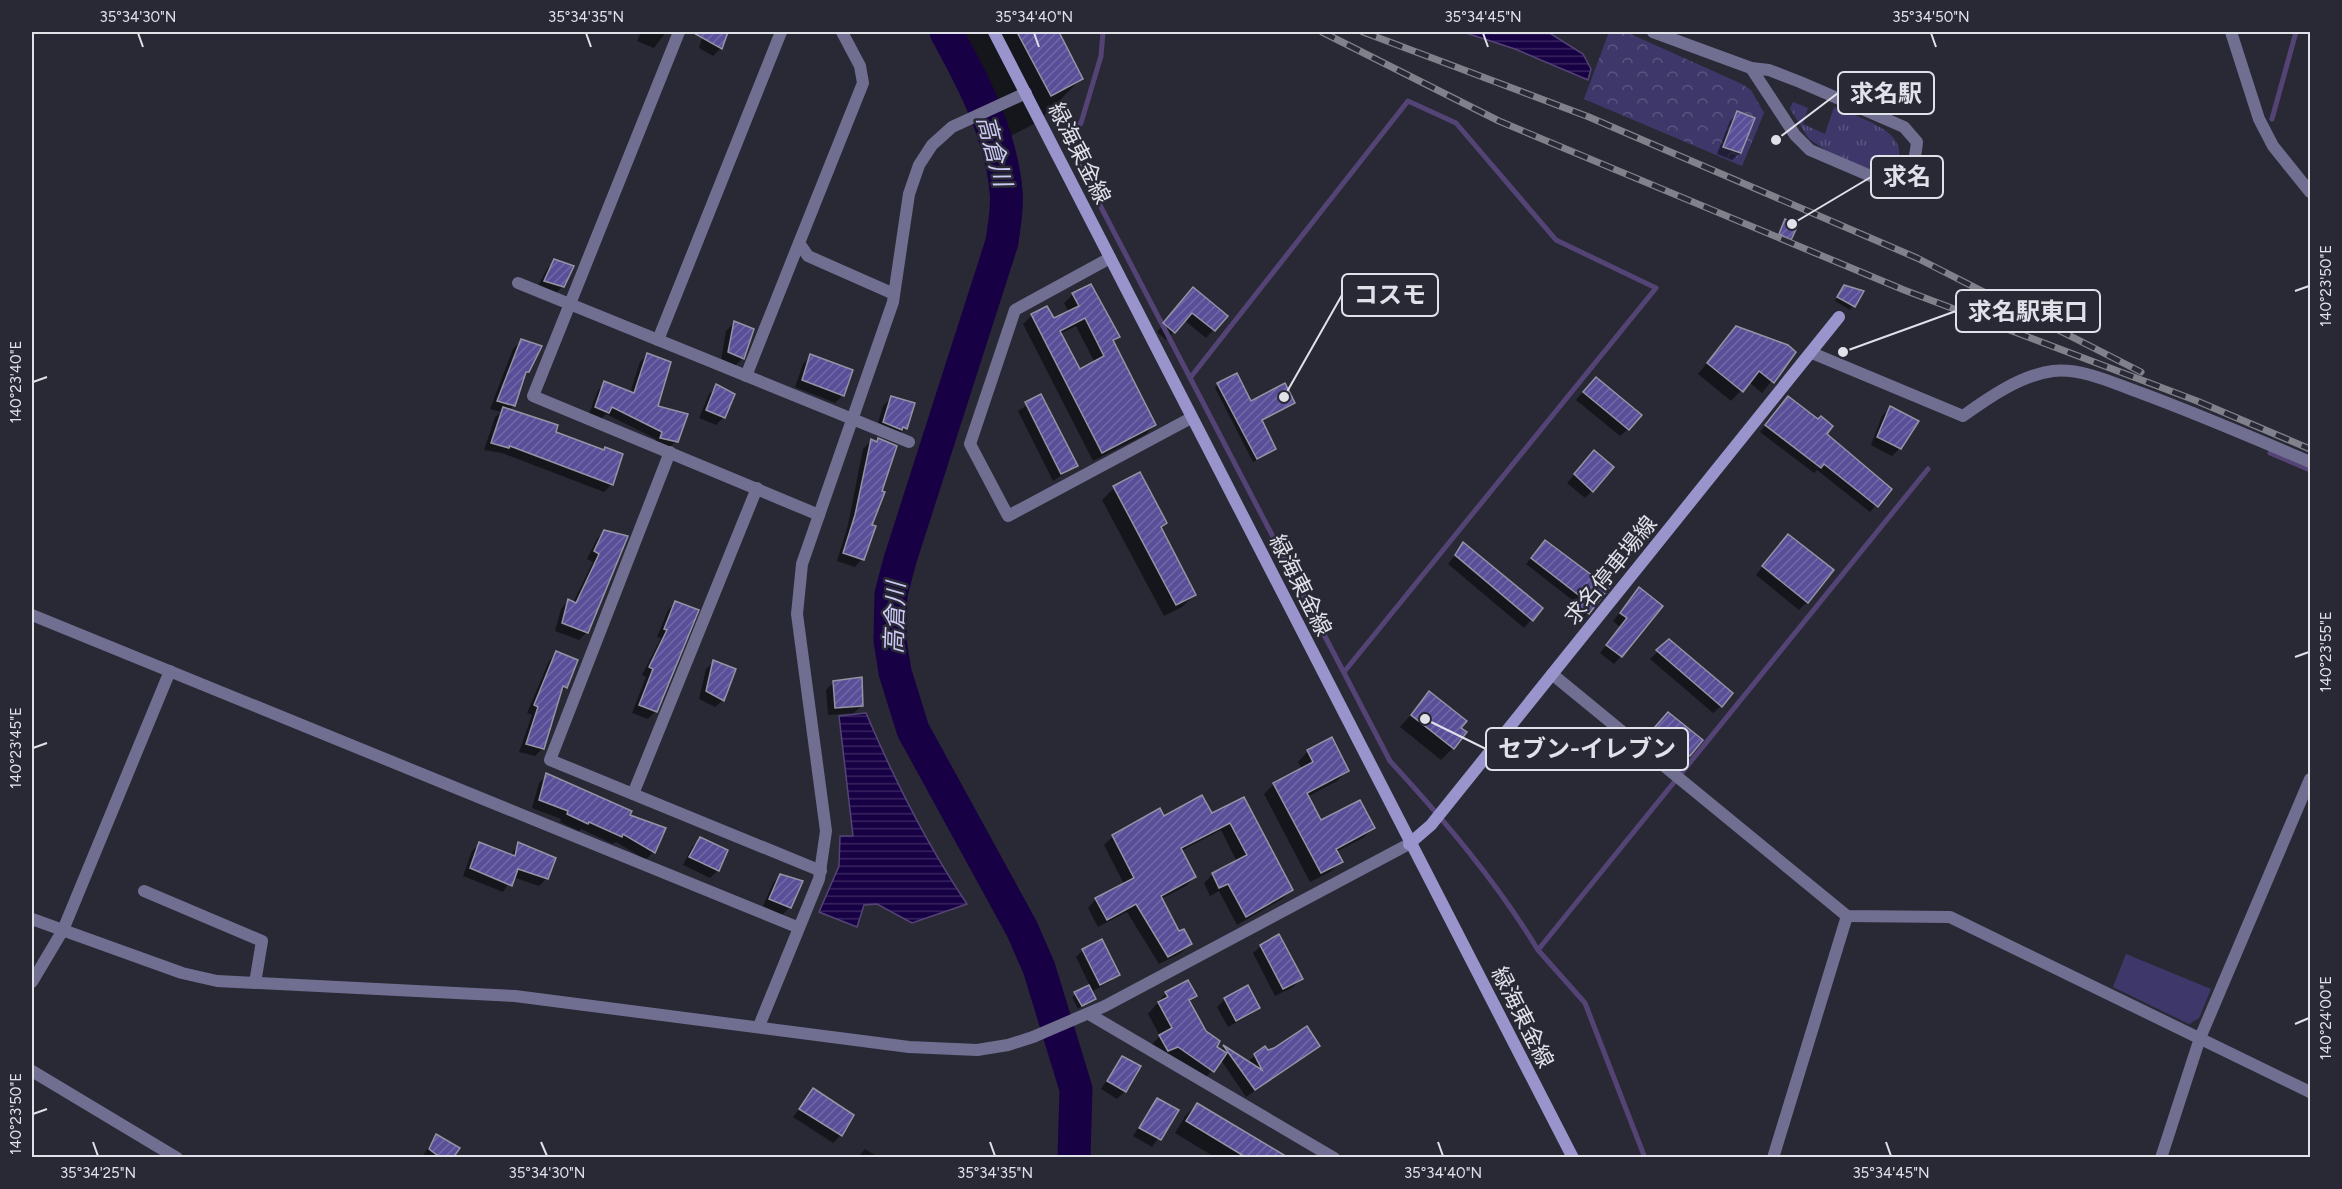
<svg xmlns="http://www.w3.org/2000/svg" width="2342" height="1189" viewBox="0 0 2342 1189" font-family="Figtree,'Noto Sans JP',sans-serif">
	<defs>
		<pattern id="grass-tufts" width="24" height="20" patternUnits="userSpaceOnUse" patternTransform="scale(1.5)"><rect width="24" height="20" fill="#3e386a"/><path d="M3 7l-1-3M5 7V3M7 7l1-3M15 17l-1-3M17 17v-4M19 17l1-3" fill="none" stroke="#5a547f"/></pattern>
		<pattern id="park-crowns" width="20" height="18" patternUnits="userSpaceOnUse" patternTransform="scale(1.5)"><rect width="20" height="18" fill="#3e386a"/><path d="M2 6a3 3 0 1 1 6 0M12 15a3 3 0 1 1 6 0" fill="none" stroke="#5a547f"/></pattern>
		<pattern id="water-rules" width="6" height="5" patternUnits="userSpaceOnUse" patternTransform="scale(1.5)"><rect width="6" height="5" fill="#170044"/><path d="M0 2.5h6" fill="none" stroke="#38255f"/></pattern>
		<pattern id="building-hatch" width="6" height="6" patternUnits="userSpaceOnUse" patternTransform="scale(1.5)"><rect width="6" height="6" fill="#594f99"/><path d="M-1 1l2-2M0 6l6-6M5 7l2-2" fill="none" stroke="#7168a7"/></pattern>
	</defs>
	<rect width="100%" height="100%" fill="#292936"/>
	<path fill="url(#grass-tufts)" d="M1793 102 1808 108 1803 124 1825 134 1834 107C1854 116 1905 129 1899 157 1897 168 1890 172 1880 175L1827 151 1809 139 1790 109Z"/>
	<polygon fill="url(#park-crowns)" points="1609,32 1626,32 1742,84 1751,90 1764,113 1742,166 1584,99"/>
	<polygon fill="#3e386a" points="2126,954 2211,989 2199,1018 2189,1024 2113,987"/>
	<g fill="url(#water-rules)" stroke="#544476" stroke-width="1.5">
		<polygon points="1463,32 1548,32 1583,54 1591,69 1588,80 1515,49"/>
		<path d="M866 713C894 779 927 845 967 904L912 923 877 904 864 905 857 927 819 912 839 866 840 836H853L839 716Z"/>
	</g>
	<g fill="#0007" fill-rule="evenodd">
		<polygon points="641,32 666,32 654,48 637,41"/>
		<polygon points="704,32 726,32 721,48 713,56 699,48"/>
		<polygon points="951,32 1057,32 1081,79 1038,122 1007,138"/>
		<polygon points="1738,113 1740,153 1732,160 1717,154 1730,121"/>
		<polygon points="1786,221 1790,239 1787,242 1776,237"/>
		<polygon points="554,261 563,286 555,294 537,288 547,269"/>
		<polygon points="1841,291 1862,292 1850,310 1835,301"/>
		<path d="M1073 294 1118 336 1113 342 1155 425 1146 434 1093 461 1023 324 1032 315 1053 320 1069 313 1064 303ZM1076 326 1095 363 1079 371 1060 334Z"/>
		<polygon points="1185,297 1226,316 1206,338 1184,320 1166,340 1157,332"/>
		<polygon points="734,323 752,330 742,359 735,366 721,360 726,331"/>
		<polygon points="1736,327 1794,352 1762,393 1749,382 1731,401 1698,374"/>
		<polygon points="521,341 528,371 523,376 514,405 508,411 554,433 612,484 604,492 502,453 484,450 495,417 501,412 490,409 513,349"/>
		<polygon points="647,355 656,407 676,441 669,448 654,444 656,439 606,414 601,419 589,414 598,390 605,383 630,393 640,362"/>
		<polygon points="811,356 851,371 842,396 835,403 795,387 803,364"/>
		<polygon points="1218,384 1251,403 1293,403 1260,421 1275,449 1271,452 1253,462 1215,388"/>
		<polygon points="717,386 724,417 716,425 699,418 709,394"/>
		<polygon points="1588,386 1628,429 1620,436 1576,400"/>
		<polygon points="1041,396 1076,466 1053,481 1018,411"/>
		<polygon points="891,398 906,428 898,436 876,430 883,406"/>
		<polygon points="1782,404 1825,434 1890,489 1870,512 1817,470 1814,473 1760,432"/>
		<polygon points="1890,408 1900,448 1892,456 1871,445 1882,416"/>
		<polygon points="879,440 870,526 862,559 855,567 837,561 848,525 863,449 871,441 876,443"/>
		<polygon points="1587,460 1592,491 1585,498 1567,483"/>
		<polygon points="1114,488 1165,523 1160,529 1194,595 1182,607 1164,616 1102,500"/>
		<polygon points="605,531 587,632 579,640 555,631 561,609 568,601 573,603 593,562 587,559 597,539"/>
		<polygon points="1781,543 1807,602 1799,610 1756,575"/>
		<polygon points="1464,544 1541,608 1524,628 1448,564"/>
		<polygon points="1539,548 1607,588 1582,619 1571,610 1576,603 1526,564"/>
		<polygon points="1632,597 1621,656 1614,664 1600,653 1620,627 1613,621"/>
		<polygon points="675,603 697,611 656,711 648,719 632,713 646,677 642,675 661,638 657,637 668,610"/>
		<polygon points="1669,641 1721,706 1713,713 1650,659"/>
		<polygon points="557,653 566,687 559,694 543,748 535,756 519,752 532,715 527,713 549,661"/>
		<polygon points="714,661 723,700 715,707 699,699 706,669"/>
		<polygon points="833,683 862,705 854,713 828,715 826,690"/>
		<polygon points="1430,693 1459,728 1453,748 1441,760 1400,727"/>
		<polygon points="1660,721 1689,755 1681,763 1648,736"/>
		<polygon points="1308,751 1347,771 1337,781 1307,797 1320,822 1373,828 1363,838 1336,852 1341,862 1330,872 1310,882 1264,794 1274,784 1302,769 1298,762"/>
		<polygon points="547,775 628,816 664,829 653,852 646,860 616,842 613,844 581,829 579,831 560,822 561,819 532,808 539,783"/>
		<polygon points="1243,799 1291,890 1282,899 1237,925 1219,891 1210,896 1204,883 1213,874 1237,862 1221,830 1181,851 1195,877 1186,886 1161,899 1179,933 1190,944 1181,953 1159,964 1127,912 1098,927 1088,908 1096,899 1124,884 1104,845 1113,836 1159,810 1163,818 1211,815"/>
		<polygon points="700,839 718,870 710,878 683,865 692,847"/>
		<polygon points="480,844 510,856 519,844 547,878 539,886 513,877 503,892 463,876 472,851"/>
		<polygon points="781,875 790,907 782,915 763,906 773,883"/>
		<polygon points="1261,946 1301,979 1293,987 1275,996 1253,953"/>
		<polygon points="1083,950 1118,974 1111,981 1091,992 1094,998 1078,1009 1072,997 1090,986 1076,957"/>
		<polygon points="1247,987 1258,1007 1250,1015 1228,1027 1217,1007 1225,999"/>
		<polygon points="1166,993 1195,996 1189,1002 1215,1047 1220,1050 1224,1047 1247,1062 1265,1048 1267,1052 1318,1046 1246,1097 1221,1060 1202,1082 1149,1047 1160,1036 1148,1014"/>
		<polygon points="1122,1057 1125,1091 1117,1099 1101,1089"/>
		<polygon points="814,1090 841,1135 833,1143 793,1117"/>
		<polygon points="1157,1099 1177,1111 1152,1147 1133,1136"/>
		<polygon points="1197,1104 1286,1158 1216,1158 1175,1133 1185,1116"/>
		<polygon points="436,1136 452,1158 422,1157"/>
		<polygon points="865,1149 880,1158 857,1158"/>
	</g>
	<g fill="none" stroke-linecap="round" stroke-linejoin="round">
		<g stroke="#544476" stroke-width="5">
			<path d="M1103 32 1101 56 1081 123 1066 140 1390 761C1445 821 1496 881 1538 950L1928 469"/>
			<polyline points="2272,119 2296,32"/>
			<polyline points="1190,378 1408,101 1456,123 1556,240 1656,288 1344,672"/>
			<polyline points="2270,453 2310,470"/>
			<polyline points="1538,950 1585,1003 1645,1158"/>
		</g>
		<path stroke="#170044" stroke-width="33" d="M946 32C973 81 1001 134 1006 191 1008 207 1004 226 1002 242L900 560 891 594 890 640 895 672 913 730 1022 929 1039 968 1076 1089 1074 1158"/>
	</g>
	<g fill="url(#building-hatch)" stroke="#9494a4" stroke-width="1.5" fill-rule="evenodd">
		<polygon points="692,32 728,32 722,49"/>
		<polygon points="1017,32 1059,32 1083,79 1051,96"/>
		<polygon points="1737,111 1755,118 1741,153 1723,147"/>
		<polygon points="1785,219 1798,225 1791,240 1779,234"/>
		<polygon points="554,259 574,266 564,287 544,281"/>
		<path d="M1091 284 1120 337 1113 340 1156 425 1102 453 1031 314 1047 306 1054 318 1079 306 1072 293ZM1085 318 1104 356 1080 369 1060 331Z"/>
		<polygon points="1844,285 1864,291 1855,307 1837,297"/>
		<polygon points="1193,287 1228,316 1215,331 1192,313 1175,333 1163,323"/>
		<polygon points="734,321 754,329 744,359 728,352"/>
		<polygon points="1736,326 1788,345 1796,352 1774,383 1759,371 1743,392 1707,363"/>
		<polygon points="521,339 542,346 529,372 526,372 515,406 497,401"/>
		<polygon points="647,353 671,362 658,406 688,414 678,442 660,438 662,432 612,407 609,413 595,407 604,381 634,393"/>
		<polygon points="810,354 853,370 844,396 802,380"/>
		<polygon points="1237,373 1251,401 1285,383 1295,403 1262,420 1276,449 1257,459 1217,383"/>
		<polygon points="1596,377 1642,415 1629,430 1583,392"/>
		<polygon points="716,384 735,394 725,418 706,410"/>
		<polygon points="1041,394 1078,466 1061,474 1025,402"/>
		<polygon points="891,396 915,403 907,429 903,427 902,430 883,422"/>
		<polygon points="1788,396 1818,419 1821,416 1833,426 1827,434 1892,489 1878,507 1824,464 1821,468 1765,425"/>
		<polygon points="1890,406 1919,421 1901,449 1877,437"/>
		<polygon points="503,407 558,425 556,432 604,450 605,447 623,454 613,485 510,446 509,448 491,443"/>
		<polygon points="878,438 897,446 882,491 885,492 872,525 876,526 864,560 843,553 855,515 871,439 877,442"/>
		<polygon points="1594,450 1614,467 1593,492 1574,474"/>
		<polygon points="1140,472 1167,523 1161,527 1196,595 1176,605 1113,486"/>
		<polygon points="604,530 628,536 588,633 562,623 568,599 576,603 599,554 594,551"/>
		<polygon points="1788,534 1834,570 1808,603 1762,566"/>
		<polygon points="1545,540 1609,588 1589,614 1575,604 1581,597 1531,558"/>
		<polygon points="1463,542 1543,608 1533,621 1455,555"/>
		<polygon points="1639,587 1663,606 1622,657 1606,645 1627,618 1620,613"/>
		<polygon points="675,601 699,610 657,712 639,705 653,669 649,667 667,630 664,629"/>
		<polygon points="1669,639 1733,693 1722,707 1656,650"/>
		<polygon points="556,651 578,660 567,688 563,686 544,749 526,744 538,707 534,705"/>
		<polygon points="713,660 736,669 724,701 706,691"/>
		<polygon points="862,677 863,706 835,708 833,681"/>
		<polygon points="1429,691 1467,721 1461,728 1467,732 1454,749 1411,715"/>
		<polygon points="1668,712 1703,740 1690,756 1655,727"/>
		<polygon points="1332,737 1349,771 1307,793 1321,820 1360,800 1375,828 1336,849 1343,862 1321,873 1273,783 1313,762 1307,750"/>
		<polygon points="546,773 632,811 630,815 666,828 655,853 623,834 622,837 589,822 588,824 567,814 568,811 539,800"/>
		<polygon points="1202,795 1212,813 1244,797 1293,890 1246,917 1228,884 1219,888 1212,873 1247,855 1230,823 1181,848 1196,877 1161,896 1179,931 1184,929 1192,944 1168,957 1136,904 1107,920 1095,898 1134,878 1112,835 1160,808 1164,816"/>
		<polygon points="700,837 728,850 719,871 689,857"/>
		<polygon points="479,842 515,856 518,842 556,858 548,879 518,869 512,886 470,868"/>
		<polygon points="780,874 803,881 791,908 769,899"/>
		<polygon points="1279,934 1303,979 1283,989 1260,945"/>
		<polygon points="1102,939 1120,975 1100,985 1082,949"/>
		<polygon points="1188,980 1197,996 1189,1000 1206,1031 1220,1041 1217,1047 1227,1053 1214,1072 1178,1047 1168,1051 1159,1035 1172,1028 1158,1002 1168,997 1165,992"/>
		<polygon points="1089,985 1096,999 1082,1006 1074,992"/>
		<polygon points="1248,985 1260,1008 1236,1021 1224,998"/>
		<polygon points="1307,1026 1320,1046 1255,1090 1223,1045 1262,1070 1254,1054 1265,1046 1268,1050 1274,1048"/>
		<polygon points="1122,1056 1141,1066 1126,1092 1107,1081"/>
		<polygon points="813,1088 854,1115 842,1136 799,1109"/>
		<polygon points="1157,1098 1179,1110 1161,1140 1139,1128"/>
		<polygon points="1197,1103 1289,1158 1247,1158 1186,1121"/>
		<polygon points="436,1134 460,1148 453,1158 441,1158 429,1149"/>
	</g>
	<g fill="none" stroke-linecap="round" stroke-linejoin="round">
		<g stroke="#716f91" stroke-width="12">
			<polyline points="679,32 533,396 819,515"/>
			<polyline points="842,32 860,66 863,83 799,243 808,256 894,294"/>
			<polyline points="2231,32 2259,119 2273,146 2310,192"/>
			<path d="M1751 68 1769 70 1800 82 1904 127 1917 142C1915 161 1912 178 1894 186L1810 150 1795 135Z"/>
			<polyline points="1110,258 1015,310 970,444 1008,516 1191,418"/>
			<polyline points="518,283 909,442"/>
			<polyline points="658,340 781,32"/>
			<path d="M1812 353 1963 416C1988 398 2021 375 2053 371 2083 368 2113 383 2141 393 2198 414 2254 438 2310 462"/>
			<polyline points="746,376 799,243"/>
			<polyline points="670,452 550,760 821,871"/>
			<polyline points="32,615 797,927"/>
			<polyline points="1552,674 1847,916 1950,917 2310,1092"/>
			<polyline points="633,794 757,488"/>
			<polyline points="144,891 262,941 255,983"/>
			<polyline points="32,919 182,973 217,981 515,996 909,1047 977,1050 1008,1045 1033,1037 1105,1006 1409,844"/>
			<polyline points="32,982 63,930 170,671"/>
			<polyline points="1089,1014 1334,1158"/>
			<polyline points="32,1071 177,1158"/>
			<polyline points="1773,1158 1847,916"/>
			<polyline points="2161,1158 2200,1038 2310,779"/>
		</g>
		<g stroke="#716f91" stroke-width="12">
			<polyline points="1653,32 1751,68"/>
			<polyline points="759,1026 819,879 826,831 797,614 802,564 893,302 909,194 919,165 932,145 952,127 1026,93"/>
		</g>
		<g stroke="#9995cc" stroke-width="12">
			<polyline points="994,32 1573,1158"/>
			<polyline points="1409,844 1431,825 1839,317"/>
		</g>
		<defs>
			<g id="rail">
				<polyline points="1322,32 1499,121 1904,290 2197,401 2310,449"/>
				<polyline points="1363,32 1589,117 1917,258 2141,372"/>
			</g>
		</defs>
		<use href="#rail" stroke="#81818c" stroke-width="7"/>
		<use href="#rail" stroke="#292936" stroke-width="4.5" stroke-dasharray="14" stroke-linecap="butt"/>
	</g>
	<path fill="none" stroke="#e1e1ea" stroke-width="2" d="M138 33 143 47M586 33 591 47M1034 33 1039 47M1483 33 1488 47M1931 33 1936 47M2295 291 2309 286M33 382 47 377M2295 657 2309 652M33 748 47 743M2295 1024 2309 1018M33 1114 47 1109M93 1142 98 1156M541 1142 547 1156M990 1142 995 1156M1438 1142 1443 1156M1886 1142 1891 1156"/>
	<g text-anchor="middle" stroke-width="5" stroke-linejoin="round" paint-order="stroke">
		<g font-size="22" fill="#e1e1ea" stroke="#292936">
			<text transform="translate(1080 153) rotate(63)" y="8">緑海東金線</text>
			<text transform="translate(1610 570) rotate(-51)" y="8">求名停車場線</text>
			<text transform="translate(1301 585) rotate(63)" y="8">緑海東金線</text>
			<text transform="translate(1523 1017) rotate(63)" y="8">緑海東金線</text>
		</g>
		<g font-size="24" font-style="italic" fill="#cccaf5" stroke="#292936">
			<text transform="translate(994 151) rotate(75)" y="8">高倉川</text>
			<text transform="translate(895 618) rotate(-88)" y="8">高倉川</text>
		</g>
	</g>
	<path fill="none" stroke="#e1e1ea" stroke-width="2" d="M1776 140L1838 93M1792 224L1871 177M1284 397L1342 295M1843 352L1956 311M1425 719L1486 749"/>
	<g fill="#e1e1ea" stroke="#292936" stroke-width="2">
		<circle cx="1776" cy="140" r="6"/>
		<circle cx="1792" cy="224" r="6"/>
		<circle cx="1284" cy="397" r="6"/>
		<circle cx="1843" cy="352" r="6"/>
		<circle cx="1425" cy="719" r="6"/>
	</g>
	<g fill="#292936" stroke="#e1e1ea" stroke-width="2">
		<rect x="1838" y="72" width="96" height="42" rx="6"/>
		<rect x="1871" y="156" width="72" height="42" rx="6"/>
		<rect x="1342" y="274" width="96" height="42" rx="6"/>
		<rect x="1956" y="290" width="144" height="42" rx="6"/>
		<rect x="1486" y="728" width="202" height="42" rx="6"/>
	</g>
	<g font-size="24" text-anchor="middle" font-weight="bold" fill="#e1e1ea">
		<text x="1886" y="102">求名駅</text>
		<text x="1907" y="185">求名</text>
		<text x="1390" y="303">コスモ</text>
		<text x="2028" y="320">求名駅東口</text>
		<text x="1587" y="757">セブン-イレブン</text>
	</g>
	<rect width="2342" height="1189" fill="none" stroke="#292936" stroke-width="66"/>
	<rect x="33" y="33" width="2276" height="1123" fill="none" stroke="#e1e1ea" stroke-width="2"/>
	<g font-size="15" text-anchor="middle" fill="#e1e1ea">
		<text x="138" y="22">35°34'30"N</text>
		<text x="586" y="22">35°34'35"N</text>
		<text x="1034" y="22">35°34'40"N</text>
		<text x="1483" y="22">35°34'45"N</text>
		<text x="1931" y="22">35°34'50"N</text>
		<text transform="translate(2326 286) rotate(-90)" y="5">140°23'50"E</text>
		<text transform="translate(16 382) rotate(-90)" y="5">140°23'40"E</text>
		<text transform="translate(2326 652) rotate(-90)" y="5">140°23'55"E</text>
		<text transform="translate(16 748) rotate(-90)" y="5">140°23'45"E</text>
		<text transform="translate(2326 1018) rotate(-90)" y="5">140°24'00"E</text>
		<text transform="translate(16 1114) rotate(-90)" y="5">140°23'50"E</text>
		<text x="98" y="1178">35°34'25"N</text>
		<text x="547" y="1178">35°34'30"N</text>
		<text x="995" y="1178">35°34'35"N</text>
		<text x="1443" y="1178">35°34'40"N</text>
		<text x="1891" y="1178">35°34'45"N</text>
	</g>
</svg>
